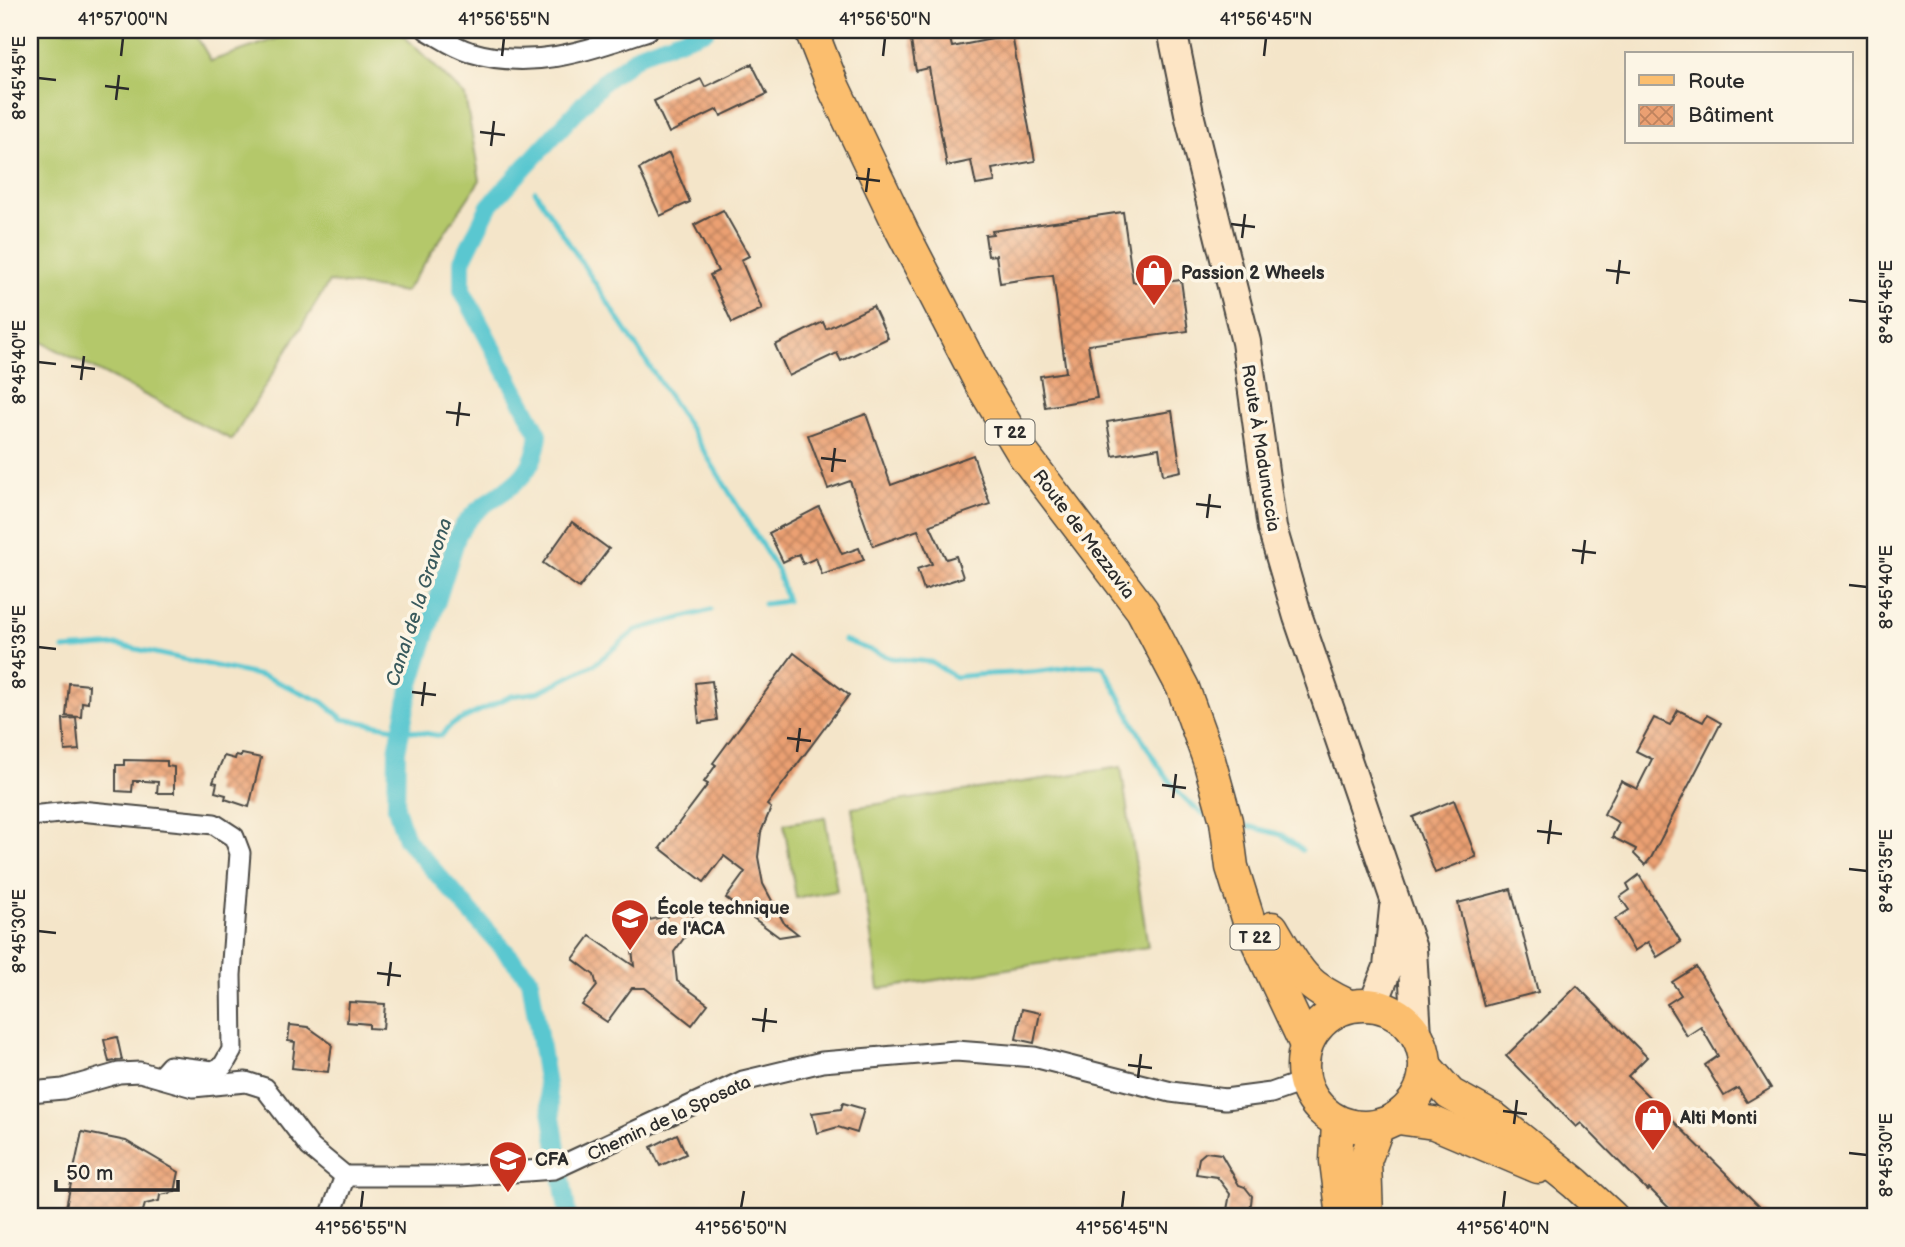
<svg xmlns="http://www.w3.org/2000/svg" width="1905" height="1247" viewBox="0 0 1905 1247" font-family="'Balsamiq Sans',sans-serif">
	<defs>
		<pattern id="building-cross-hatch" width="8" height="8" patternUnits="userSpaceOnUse" patternTransform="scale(1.75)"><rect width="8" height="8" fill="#eba072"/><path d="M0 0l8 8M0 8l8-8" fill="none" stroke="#bf835e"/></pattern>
	</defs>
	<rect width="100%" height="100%" fill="#fcf5e5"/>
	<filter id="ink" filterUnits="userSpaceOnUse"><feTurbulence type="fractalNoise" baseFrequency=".0143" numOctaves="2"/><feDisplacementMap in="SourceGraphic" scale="14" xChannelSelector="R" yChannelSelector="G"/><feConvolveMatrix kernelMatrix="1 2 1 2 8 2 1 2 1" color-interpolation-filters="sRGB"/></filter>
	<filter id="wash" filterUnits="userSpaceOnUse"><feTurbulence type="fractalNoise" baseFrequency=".00686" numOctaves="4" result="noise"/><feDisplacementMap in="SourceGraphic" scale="28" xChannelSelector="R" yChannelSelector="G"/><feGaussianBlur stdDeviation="1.57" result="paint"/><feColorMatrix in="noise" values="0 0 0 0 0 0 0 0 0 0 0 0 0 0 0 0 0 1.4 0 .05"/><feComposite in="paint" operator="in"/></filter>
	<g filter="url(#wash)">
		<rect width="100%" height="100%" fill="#f4e5c9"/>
		<g fill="#b4c86b" stroke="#707a4b" stroke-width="2">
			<polygon points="30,30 193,30 211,61 302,30 398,30 465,96 480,180 405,292 329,282 232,440 30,336"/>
			<polygon points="1121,767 1148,947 879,989 852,808"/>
			<polygon points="825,817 837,891 796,898 784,824"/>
		</g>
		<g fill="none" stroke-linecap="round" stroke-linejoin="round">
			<g stroke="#5ac7d0" stroke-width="5">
				<polyline points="535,191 691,430 777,570 787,601 764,604"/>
				<path d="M844 640 891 658 931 662 955 677C981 673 1006 674 1032 672 1057 670 1078 663 1103 666 1130 713 1159 786 1205 815"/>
				<polyline points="64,649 118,645 266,677 323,702 343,719 441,736 452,724 511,696 539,692 595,664 636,630 711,610"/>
				<polyline points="1248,826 1282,835 1302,850"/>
			</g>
			<path stroke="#5ac7d0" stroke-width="18" d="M568 1217 530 979 406 839 396 808 397 751 411 684 458 534C485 487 532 497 539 434L462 290V261L489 206 604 81 642 53 706 30"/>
		</g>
		<g id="blocks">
			<g fill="url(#building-cross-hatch)">
				<polygon points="939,30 948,30 952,47 1012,35 1035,161 992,169 995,182 976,185 971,161 947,166 929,68 916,71 910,35"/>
				<polygon points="752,64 767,94 721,116 718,109 669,133 654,101 701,79 705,87"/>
				<polygon points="669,153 690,202 660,216 639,169"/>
				<polygon points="723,210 749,256 741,260 762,309 732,323 710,275 718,271 694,225"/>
				<polygon points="1123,212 1133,282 1152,279 1153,284 1181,280 1188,331 1088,345 1097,398 1045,407 1040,376 1066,372 1053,275 1000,283 996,255 988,256 985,235 993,234 992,231"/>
				<polygon points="873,306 888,338 841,361 837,353 789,376 775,345 823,322 826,329"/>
				<polygon points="1172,411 1181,471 1163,475 1159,448 1113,456 1107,422"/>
				<polygon points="866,414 891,485 973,455 990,504 930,525 946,559 956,556 963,577 924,590 917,569 932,564 918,530 873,546 850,481 828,489 808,435"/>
				<polygon points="819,507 842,554 859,548 864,560 822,575 816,558 803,564 799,554 783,562 769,533"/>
				<polygon points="572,522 609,549 579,588 543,563"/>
				<polygon points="794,653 849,695 767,805 771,808 761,832 758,857 763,884 784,923 798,934 779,937 726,898 745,872 724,856 704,882 660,848 708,784 704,782 716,765 713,763"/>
				<polygon points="712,681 717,720 699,723 695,683"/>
				<polygon points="69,683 89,685 88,703 82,702 81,717 66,716"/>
				<polygon points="1678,710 1703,722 1707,715 1721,723 1651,858 1645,865 1634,854 1636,849 1612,837 1619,823 1604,814 1621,781 1637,789 1652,759 1636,751 1654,718 1670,725"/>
				<polygon points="76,718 79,750 65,751 63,719"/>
				<polygon points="242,754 261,758 249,807 225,799 226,795 215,792 217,783 213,782 224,756 235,759 236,755 241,756"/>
				<polygon points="124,760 167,761 167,766 174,767 174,793 157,793 158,782 145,781 133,781 132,792 116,791 116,765 124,765"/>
				<polygon points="1454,800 1476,857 1435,873 1413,817"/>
				<polygon points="1639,875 1681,942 1657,957 1648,942 1634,951 1615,919 1629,910 1620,897 1630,890 1627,884"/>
				<polygon points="1511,889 1538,992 1484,1006 1458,903"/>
				<polygon points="674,905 697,920 674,952 677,981 708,1004 692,1025 645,988 632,988 607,1022 582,1005 597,986 594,975 573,959 590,936 634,966 630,933 643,914 650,920 667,916"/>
				<polygon points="1696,967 1771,1088 1747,1102 1738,1088 1724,1096 1705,1065 1718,1056 1701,1027 1687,1036 1667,1004 1681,995 1672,982"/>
				<polygon points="1577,986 1647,1057 1628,1076 1770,1217 1678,1217 1649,1188 1647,1190 1581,1123 1576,1127 1506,1056"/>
				<polygon points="349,1002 385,1004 383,1029 369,1028 369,1024 347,1022"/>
				<polygon points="1022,1009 1040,1013 1034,1043 1016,1039"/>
				<polygon points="290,1025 308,1027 332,1044 328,1072 292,1068 295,1042 288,1041"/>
				<polygon points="117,1037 122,1060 109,1062 104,1040"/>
				<polygon points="843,1103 864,1109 857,1133 838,1127 817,1133 812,1113 841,1109"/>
				<polygon points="82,1132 126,1141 179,1172 175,1192 160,1195 159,1201 145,1204 143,1211 131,1213 130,1217 64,1216"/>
				<polygon points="677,1134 686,1154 660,1166 651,1147"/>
				<polygon points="1206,1152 1221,1154 1239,1185 1245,1187 1252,1196 1250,1211 1242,1217 1226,1215 1230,1194 1217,1177 1196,1174 1199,1158"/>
			</g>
		</g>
	</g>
	<g filter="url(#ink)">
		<use href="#blocks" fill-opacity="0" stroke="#494743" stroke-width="2"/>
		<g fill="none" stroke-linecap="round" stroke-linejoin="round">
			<defs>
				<g id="street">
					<path d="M427 30C440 37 455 48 470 52 533 71 589 50 648 30"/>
					<polyline points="30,816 80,811 214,824 234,837 240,853 231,975 232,1050 223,1066 213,1071 170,1066 161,1076"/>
					<polyline points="30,1092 63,1089 119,1073 140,1072 193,1087 246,1082 265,1088 310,1147 345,1176 461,1176 554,1169 743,1081 822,1062 956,1051 1034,1057 1171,1092 1225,1099 1271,1093 1305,1081"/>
					<polyline points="330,1217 345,1176"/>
				</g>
				<g id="secondary">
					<polyline points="1172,30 1190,118 1246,342 1272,528 1298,617 1412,949 1417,1035"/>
					<polyline points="1373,1005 1388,967 1394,908"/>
				</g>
				<g id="primary">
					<polyline points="811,30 833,86 902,231 980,382 1024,455 1142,610 1183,688 1209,760 1226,821 1232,867 1251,928 1306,1045"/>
					<path d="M1272 928C1297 970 1302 985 1349 1006"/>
					<circle cx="1364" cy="1066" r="61"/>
					<polyline points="1426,1067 1450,1094 1495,1119 1575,1183 1612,1217"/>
					<polyline points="1398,1118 1434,1123 1538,1167"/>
					<polyline points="1338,1122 1336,1161 1343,1217"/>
					<polyline points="1367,1217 1365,1161 1378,1126"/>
				</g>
			</defs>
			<use href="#street" stroke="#494743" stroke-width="23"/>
			<use href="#secondary" stroke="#494743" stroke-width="32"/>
			<use href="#primary" stroke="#494743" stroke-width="35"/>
			<use href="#street" stroke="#fff" stroke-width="19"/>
			<use href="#secondary" stroke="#fde5c5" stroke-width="28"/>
			<use href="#primary" stroke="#fbbe6e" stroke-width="32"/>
		</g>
	</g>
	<path fill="none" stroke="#2b2b2b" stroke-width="2.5" d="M121 56 123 38M502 56 504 38M883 56 885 38M1264 56 1266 38M38 78 56 80M105 86 129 89M116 100 119 75M480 132 505 135M491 146 494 121M856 178 880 181M866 192 869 168M1231 224 1255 227M1242 238 1245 214M1606 270 1630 273M1617 284 1620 260M1849 300 1867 302M38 362 56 364M71 366 95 369M81 380 84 356M446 412 470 415M457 426 460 402M821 458 846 461M832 472 835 448M1196 504 1221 507M1207 518 1210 494M1572 550 1596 553M1582 564 1585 540M1849 585 1867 587M38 647 56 649M412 692 436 695M422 706 425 682M787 738 811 741M797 752 800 728M1162 785 1186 788M1173 798 1176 774M1537 831 1562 834M1548 844 1551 820M1849 869 1867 871M38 931 56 933M377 973 401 976M388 986 391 962M752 1019 777 1022M763 1032 766 1008M1128 1065 1152 1068M1138 1078 1141 1054M1503 1111 1527 1114M1514 1124 1517 1100M1849 1153 1867 1155M361 1208 363 1191M741 1208 744 1191M1122 1208 1124 1191M1503 1208 1505 1191"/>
	<defs>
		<symbol id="shop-pin" viewBox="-11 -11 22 30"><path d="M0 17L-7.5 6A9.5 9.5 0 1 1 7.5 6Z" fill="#c8321e" stroke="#fcf5e5"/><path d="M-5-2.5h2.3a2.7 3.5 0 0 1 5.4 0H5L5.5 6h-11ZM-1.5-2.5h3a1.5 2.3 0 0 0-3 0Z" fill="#fff"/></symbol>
		<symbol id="school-pin" viewBox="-11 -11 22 30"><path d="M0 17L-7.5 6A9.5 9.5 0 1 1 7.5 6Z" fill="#c8321e" stroke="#fcf5e5"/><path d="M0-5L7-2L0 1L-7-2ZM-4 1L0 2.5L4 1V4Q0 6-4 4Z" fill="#fff"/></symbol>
		<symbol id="university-pin" viewBox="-11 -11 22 30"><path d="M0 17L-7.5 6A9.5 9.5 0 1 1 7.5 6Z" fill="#c8321e" stroke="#fcf5e5"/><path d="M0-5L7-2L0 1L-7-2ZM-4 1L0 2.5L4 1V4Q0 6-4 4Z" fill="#fff"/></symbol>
	</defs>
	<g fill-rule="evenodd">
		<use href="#shop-pin" x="1132" y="251" width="44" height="60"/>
		<use href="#school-pin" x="608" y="896" width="44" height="60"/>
		<use href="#shop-pin" x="1631" y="1096" width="44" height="60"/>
		<use href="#university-pin" x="486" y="1138" width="44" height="60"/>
	</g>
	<g text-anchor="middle" stroke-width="7" stroke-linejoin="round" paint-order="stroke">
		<g fill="#fcf5e5" stroke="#6a6863" stroke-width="2">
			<rect x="985.5" y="419.5" width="49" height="25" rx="5"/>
			<rect x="1230.5" y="924.5" width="49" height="25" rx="5"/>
		</g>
		<g font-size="16" font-weight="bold" fill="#2b2b2b">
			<text x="1010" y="438">T 22</text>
			<text x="1255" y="943">T 22</text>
		</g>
		<g font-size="18" font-weight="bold" fill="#2b2b2b" stroke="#fcf5e5" text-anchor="start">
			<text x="1181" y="279">Passion 2 Wheels</text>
			<text x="657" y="914">École technique<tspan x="657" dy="21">de l'ACA</tspan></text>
			<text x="1680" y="1124">Alti Monti</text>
			<text x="535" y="1166">CFA</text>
		</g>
		<g font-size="18" fill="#2b2b2b" stroke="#fcf5e5">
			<text transform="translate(1261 448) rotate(81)" y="6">Route À Madunuccia</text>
			<text transform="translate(1084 534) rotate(53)" y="6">Route de Mezzavia</text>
			<text transform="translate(669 1118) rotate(-25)" y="6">Chemin de la Sposata</text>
		</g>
		<g font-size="19" font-style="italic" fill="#395a5d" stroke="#fcf5e5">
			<text transform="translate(418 602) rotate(-72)" y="7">Canal de la Gravona</text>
		</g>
	</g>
	<rect width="1905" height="1247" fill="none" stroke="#fcf5e5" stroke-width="77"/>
	<rect x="1625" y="52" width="228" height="91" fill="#fcf5e5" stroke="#a8a49b" stroke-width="2"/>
	<rect x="1639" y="75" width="35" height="10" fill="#fbbe6e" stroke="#a8a49b" stroke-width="2"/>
	<text x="1688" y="88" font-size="21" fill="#2b2b2b">Route</text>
	<rect x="1639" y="105" width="35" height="21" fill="url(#building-cross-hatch)" stroke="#a8a49b" stroke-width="2"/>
	<text x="1688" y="122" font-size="21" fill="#2b2b2b">Bâtiment</text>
	<path d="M56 1180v10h122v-10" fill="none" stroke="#2b2b2b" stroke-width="3.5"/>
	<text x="66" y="1180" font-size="21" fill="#2b2b2b" stroke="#fcf5e5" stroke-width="5" paint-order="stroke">50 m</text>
	<rect x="38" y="38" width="1829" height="1170" fill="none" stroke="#2b2b2b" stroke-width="2.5"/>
	<g font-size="18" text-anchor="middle" fill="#2b2b2b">
		<text x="123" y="25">41°57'00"N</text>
		<text x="504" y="25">41°56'55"N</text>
		<text x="885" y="25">41°56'50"N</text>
		<text x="1266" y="25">41°56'45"N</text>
		<text transform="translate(19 78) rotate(-90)" y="6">8°45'45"E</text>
		<text transform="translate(1886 302) rotate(-90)" y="6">8°45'45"E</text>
		<text transform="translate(19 362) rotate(-90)" y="6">8°45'40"E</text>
		<text transform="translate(1886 587) rotate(-90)" y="6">8°45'40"E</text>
		<text transform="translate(19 647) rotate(-90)" y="6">8°45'35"E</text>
		<text transform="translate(1886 871) rotate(-90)" y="6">8°45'35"E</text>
		<text transform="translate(19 931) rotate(-90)" y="6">8°45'30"E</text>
		<text transform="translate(1886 1155) rotate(-90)" y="6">8°45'30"E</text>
		<text x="361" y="1234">41°56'55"N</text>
		<text x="741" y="1234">41°56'50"N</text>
		<text x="1122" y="1234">41°56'45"N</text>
		<text x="1503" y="1234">41°56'40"N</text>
	</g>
</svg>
